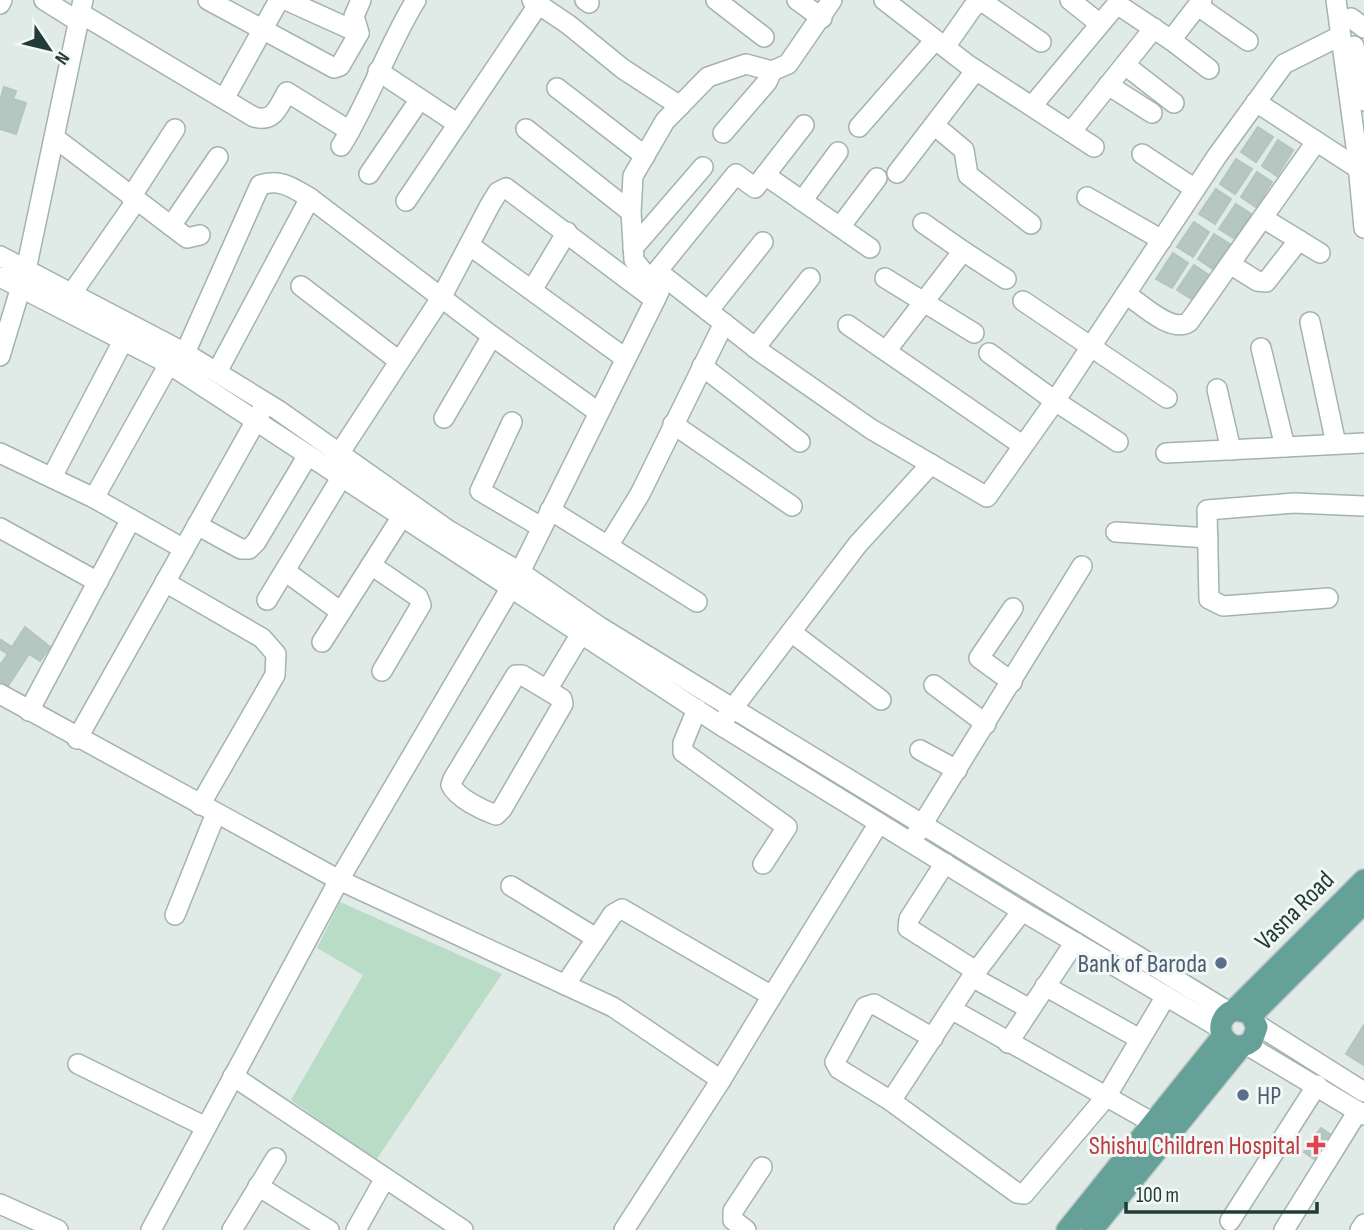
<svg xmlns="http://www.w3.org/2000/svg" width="1364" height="1230" viewBox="0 0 1364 1230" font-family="'Sofia Sans Condensed',sans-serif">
	<rect width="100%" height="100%" fill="#e0ebe7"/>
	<polygon fill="#b9dcc6" points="340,902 502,974 376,1160 291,1100 363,975 317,948"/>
	<g fill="#b6c6c1" stroke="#b3c5bf" stroke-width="2">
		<polygon points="4,87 16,91 13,99 26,103 16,134 0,129 0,101"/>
		<polygon points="1258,127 1273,137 1256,162 1241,152"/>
		<polygon points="1278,140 1293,150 1277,176 1262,166"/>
		<polygon points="1236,159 1252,169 1235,194 1220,184"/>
		<polygon points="1257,172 1272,182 1256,207 1241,197"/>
		<polygon points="1216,189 1231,199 1215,224 1199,214"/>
		<polygon points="1236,204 1251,214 1235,239 1219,229"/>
		<polygon points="1194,222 1209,232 1193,257 1177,247"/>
		<polygon points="1214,234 1230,244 1213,269 1198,259"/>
		<polygon points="1173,253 1188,263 1172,288 1156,279"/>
		<polygon points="1194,265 1209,275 1193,300 1177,290"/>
		<polygon points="25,627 50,647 40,661 29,654 8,686 0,681 0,665 8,654 0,649 0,642 1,640 12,647"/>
		<polygon points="1364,1025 1364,1065 1346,1054"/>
		<polygon points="1321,1128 1337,1139 1320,1163 1304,1152"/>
	</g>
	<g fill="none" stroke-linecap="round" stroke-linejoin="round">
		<defs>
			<g id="minor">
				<polyline points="44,0 79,22"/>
				<polyline points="208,0 334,68 340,66 359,33 354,16 361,0"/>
				<polyline points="286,0 359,33"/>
				<polyline points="532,0 569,25 623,69 680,106"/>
				<polyline points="585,0 589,3"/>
				<polyline points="716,0 764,37"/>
				<polyline points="797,0 822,18"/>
				<polyline points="884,0 968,65 1094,147"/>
				<polyline points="1070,0 1100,24"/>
				<polyline points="1336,0 1357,154 1364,228"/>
				<polyline points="983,2 1041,42"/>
				<polyline points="0,4 2,0"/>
				<polyline points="1198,6 1248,41"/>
				<path d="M80 13 254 117C274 123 278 107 287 92L350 131"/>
				<polyline points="1351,18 1364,28"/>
				<polyline points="1171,40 1209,69"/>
				<polyline points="1354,46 1364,101"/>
				<polyline points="945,47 973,7 984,0"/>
				<polyline points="1125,65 1174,103"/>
				<polyline points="378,71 458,124"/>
				<polyline points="1108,85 1152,113"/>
				<polyline points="557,88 645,156"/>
				<polyline points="224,99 279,0"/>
				<polyline points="1256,102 1359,169"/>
				<polyline points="1032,106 1117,4 1171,40 1202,0"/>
				<polyline points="934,125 964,150 968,175 1031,224"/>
				<polyline points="859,127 935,40"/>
				<polyline points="526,129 631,212"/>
				<polyline points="1071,132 1154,28"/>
				<polyline points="723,133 767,82 772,71"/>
				<polyline points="55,138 187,238 200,235"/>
				<path d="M341 146C370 100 387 47 416 0"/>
				<polyline points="1142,154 1195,189"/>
				<polyline points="897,173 976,70"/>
				<polyline points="369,174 420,99"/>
				<polyline points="765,175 870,248"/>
				<polyline points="131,197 175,129"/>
				<polyline points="1087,197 1162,240"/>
				<polyline points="406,201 538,5"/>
				<polyline points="802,201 838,152"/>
				<polyline points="1263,218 1320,253"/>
				<polyline points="923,223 963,251"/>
				<polyline points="171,226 218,157"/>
				<polyline points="840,227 877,178"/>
				<polyline points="469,245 625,358"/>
				<polyline points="633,248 703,167"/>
				<polyline points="0,256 185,353 278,410 448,530 520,572 600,627 1229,1012"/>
				<polyline points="1230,264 1257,281 1266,282 1299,240"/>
				<polyline points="657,271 762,353 871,429 987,497 1055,401 1217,156 1284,64 1340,36"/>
				<polyline points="0,277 169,364 725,728 1022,911 1220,1028"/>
				<polyline points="885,278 974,333"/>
				<polyline points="650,280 736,174 755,188 804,125"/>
				<polyline points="301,286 399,361"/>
				<polyline points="532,290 567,232"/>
				<polyline points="72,293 136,201"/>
				<path d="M1126 294C1141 304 1172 334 1189 322L1316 142"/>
				<polyline points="1023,301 1167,398"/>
				<polyline points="708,311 763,242"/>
				<polyline points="1310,322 1336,444"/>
				<polyline points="848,325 1022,445"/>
				<polyline points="755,348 810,278"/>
				<polyline points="1261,348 1285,447"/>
				<polyline points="886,351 963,251 1006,279"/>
				<path d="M185 353 260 185C280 178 293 188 310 198L492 336 598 412"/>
				<polyline points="989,353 1055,401 1118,442"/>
				<polyline points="0,356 26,270 83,0"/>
				<polyline points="702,366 800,442"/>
				<polyline points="217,372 310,198"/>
				<polyline points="1217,389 1231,450"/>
				<polyline points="444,418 492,336"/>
				<polyline points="512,422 480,491 541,527"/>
				<polyline points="673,424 792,506"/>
				<polyline points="0,453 94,498 184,549"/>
				<polyline points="1166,453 1364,443"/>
				<polyline points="333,463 441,298 490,205 498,192 506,188 655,300"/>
				<polyline points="52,477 124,339"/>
				<polyline points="94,498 169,364"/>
				<polyline points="550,510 608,546 640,494 724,323"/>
				<polyline points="197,525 241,549 249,549 256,542 308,455"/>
				<polyline points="0,528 98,582"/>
				<polyline points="1116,532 1208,538"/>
				<polyline points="608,546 697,602"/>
				<polyline points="371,565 418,597 421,605 382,671"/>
				<polyline points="285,571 341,612"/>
				<polyline points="165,582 262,638 276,654 275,675 200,805"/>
				<polyline points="1328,598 1223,606 1209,599 1207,510 1294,503 1364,506"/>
				<polyline points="267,600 341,478"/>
				<polyline points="791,632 881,700"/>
				<polyline points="322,642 401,518"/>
				<polyline points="1012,682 979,658 1013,608"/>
				<polyline points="934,685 986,724"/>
				<path d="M547 690 522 675H516L453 779 451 785C457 798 482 810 496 815L502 809 563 704 562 699 547 690 582 632"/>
				<polyline points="0,694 339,880 613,1007 721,1080"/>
				<polyline points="697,709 683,743 683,752 787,827 763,864"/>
				<polyline points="29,711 131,519"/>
				<polyline points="727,716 858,544 931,464"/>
				<polyline points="77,739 262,410"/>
				<polyline points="920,750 957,770"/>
				<polyline points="917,833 1082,566"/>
				<polyline points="945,863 909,919 908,928 976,971"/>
				<polyline points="511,886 596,938"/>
				<polyline points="175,915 216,813"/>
				<polyline points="972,977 1030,1009"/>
				<polyline points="565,985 613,914 622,909 772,996 721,1080 624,1230"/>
				<polyline points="1045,986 1138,1038"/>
				<polyline points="772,996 879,823"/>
				<polyline points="951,1009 1155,1124"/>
				<polyline points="1256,1024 1364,1092"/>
				<polyline points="933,1038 874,1004 865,1007 835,1062 839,1069 891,1101 1017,1193 1024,1194 1106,1097 1166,996"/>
				<polyline points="1008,1043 1075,942"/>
				<polyline points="1247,1045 1364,1115"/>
				<polyline points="78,1064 206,1127"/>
				<polyline points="233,1076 463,1230"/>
				<polyline points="891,1101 972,977 1022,911"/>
				<polyline points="258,1186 329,1230"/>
				<polyline points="0,1204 58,1230"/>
				<polyline points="1230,1221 1317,1085"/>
				<polyline points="151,1230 339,880 520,572 659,292 634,260 631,212 633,176 665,121 708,77 746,64 772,71 788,64 832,0"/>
				<polyline points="232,1230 276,1158"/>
				<polyline points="356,1230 385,1178"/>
				<polyline points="746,1230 733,1220 733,1211 762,1167"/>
				<polyline points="1284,1230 1358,1111"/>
				<polyline points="1360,1230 1364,1224"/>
			</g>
			<g id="major">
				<path d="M1234 1010 1250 1013 1257 1027 1252 1041C1228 1060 1206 1022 1234 1010L1364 880"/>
				<polyline points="1252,1015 1364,903"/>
				<polyline points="1067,1230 1222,1037"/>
				<polyline points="1092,1230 1241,1047"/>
			</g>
		</defs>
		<use href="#minor" stroke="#a3b3af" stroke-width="22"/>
		<use href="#major" stroke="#c1c8c7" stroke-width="24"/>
		<use href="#minor" stroke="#fff" stroke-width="19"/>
		<use href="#major" stroke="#65a198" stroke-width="21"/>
	</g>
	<g fill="#5c6f8a" stroke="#f1f8f5" stroke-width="2.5">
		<circle cx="1221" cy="963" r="7"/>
		<circle cx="1243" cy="1095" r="7"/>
	</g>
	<path fill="#e0444e" stroke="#f1f8f5" stroke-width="2.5" d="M1312.5 1134.5h7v7h7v7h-7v7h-7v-7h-7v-7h7z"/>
	<g text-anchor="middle" stroke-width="6" stroke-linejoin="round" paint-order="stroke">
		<g font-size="26" fill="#213b37" stroke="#f1f8f5">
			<text transform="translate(1294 910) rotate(-45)" y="9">Vasna Road</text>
		</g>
		<g font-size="26" fill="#4e5e75" stroke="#f1f8f5" text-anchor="end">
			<text x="1207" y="972">Bank of Baroda</text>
			<text x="1257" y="1104" text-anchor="start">HP</text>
		</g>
		<g font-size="26" fill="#be3a42" stroke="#f1f8f5" text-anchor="end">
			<text x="1300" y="1154">Shishu Children Hospital</text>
		</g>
	</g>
	<g transform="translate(49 49) rotate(125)" stroke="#f1f8f5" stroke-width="5" paint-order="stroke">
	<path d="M0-5L12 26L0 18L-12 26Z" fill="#213b37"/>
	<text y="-10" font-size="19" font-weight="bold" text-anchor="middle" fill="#213b37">N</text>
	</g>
	<path d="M1126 1202v10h191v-10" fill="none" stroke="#213b37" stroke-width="3.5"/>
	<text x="1136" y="1202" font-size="21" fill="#213b37" stroke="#f1f8f5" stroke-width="5" paint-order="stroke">100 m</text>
</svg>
